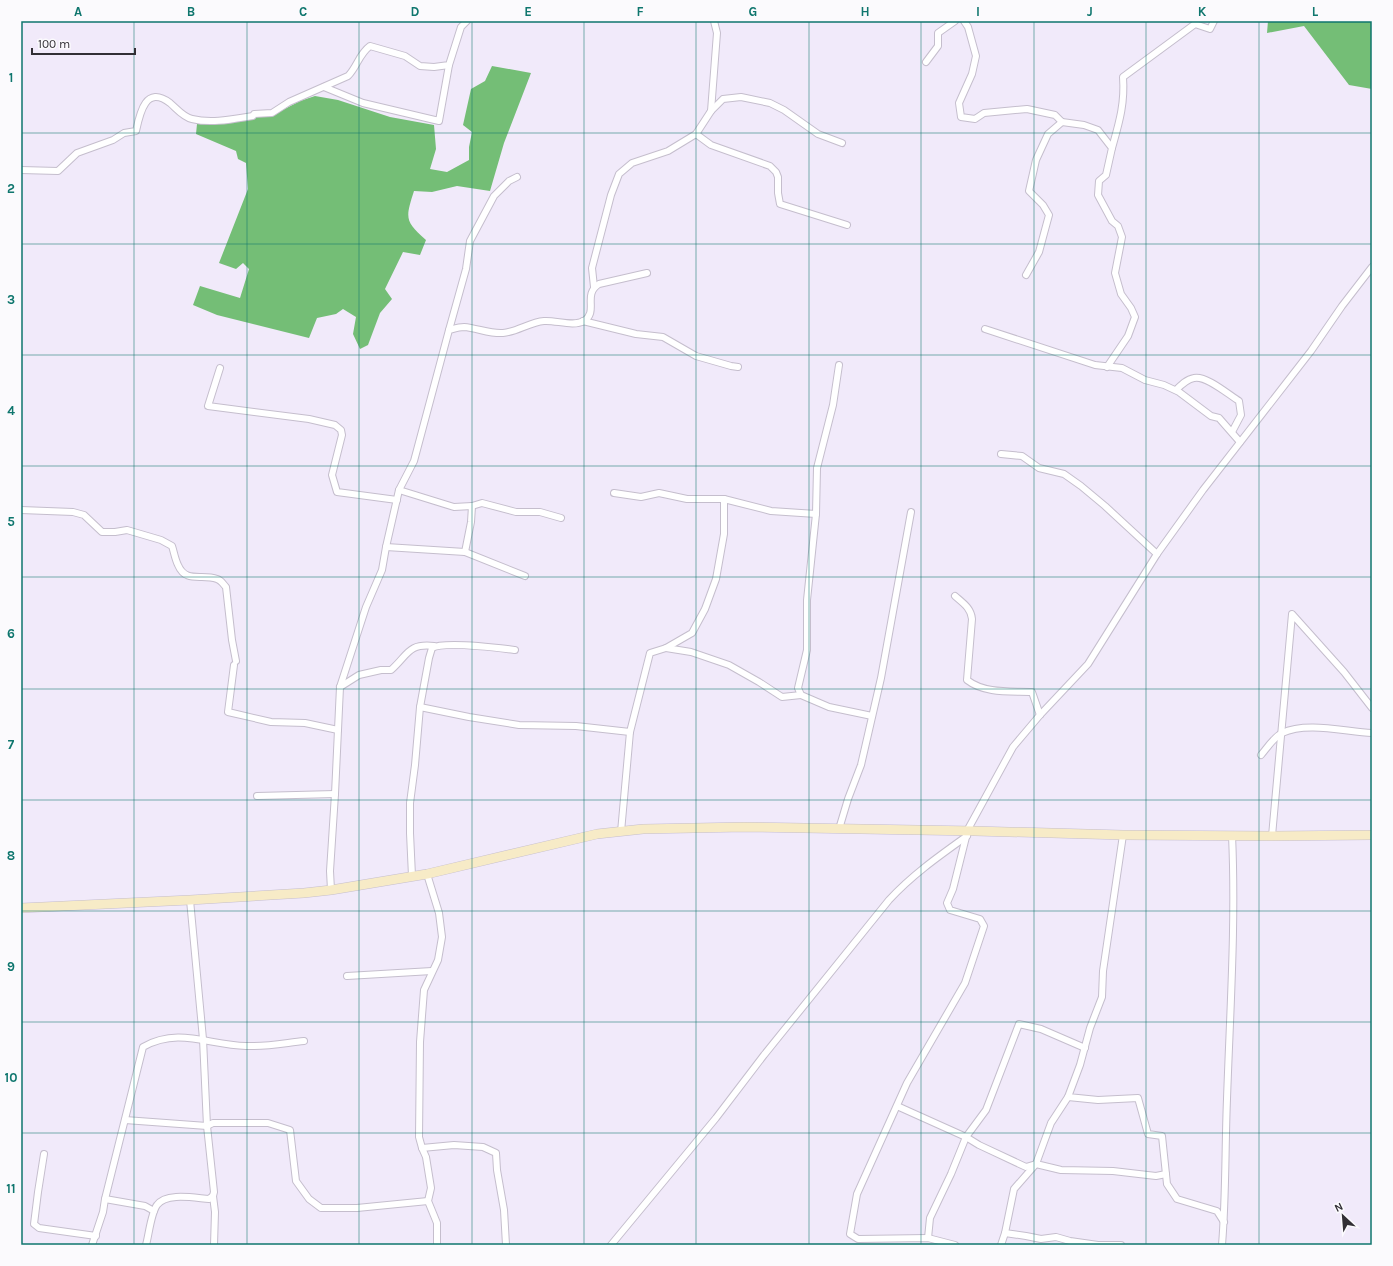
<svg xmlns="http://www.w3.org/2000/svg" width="1393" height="1266" viewBox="0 0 1393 1266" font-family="Karla,sans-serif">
	<rect width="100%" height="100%" fill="#f1eafa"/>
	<g fill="#74be76">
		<polygon points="1268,21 1372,21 1372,89 1349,85 1304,26 1267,33"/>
		<path d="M492 66 531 73 504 143 490 191 457 186 432 192 414 191C405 219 405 221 426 240L420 255 403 252 385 289 392 299 380 313 368 345 360 349 353 334 356 317 343 309 336 314 317 318 309 338 217 315 193 305 200 286 240 298 249 269 243 263 236 269 219 263 248 189 246 163 238 159 236 151 196 134 197 124 205 123 222 124 277 113 300 101 315 96 338 100 390 117 434 125 436 149 430 169 447 172 469 160V147L472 132 463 125 471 89 485 81Z"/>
	</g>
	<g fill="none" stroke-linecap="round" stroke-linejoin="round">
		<defs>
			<g id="street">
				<polyline points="964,21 968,27 976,56 972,74 959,103 961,117 975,119 984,113 1027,109 1055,115 1062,122 1084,125 1098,130 1112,148 1106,175 1099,181 1098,195 1112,221 1118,226 1122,237 1115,273 1121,294 1131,308 1135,317 1128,336 1107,367"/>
				<polyline points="926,62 938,46 938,33 955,21"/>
				<polyline points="324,87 363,103 439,121 449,65"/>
				<polyline points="711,111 723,99 741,97 770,103 784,110 818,134 842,143"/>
				<polyline points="696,134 711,145 770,166 776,172 778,177 778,193 780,204 847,225"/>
				<path d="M1112 148C1119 123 1125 104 1123 77L1195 24 1210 29 1214 21"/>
				<path d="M21 170 58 171 77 153 113 140 124 133 136 131C140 112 146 85 170 103 177 109 183 117 192 119 212 124 234 119 253 116L254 114 272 113 289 102 348 76C357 67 359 54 370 46L405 56 420 66 434 67 449 65 461 27 467 21"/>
				<polyline points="1026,275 1039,252 1049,215 1043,205 1029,191 1036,160 1048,134 1062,122"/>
				<polyline points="594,287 592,268 611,195 619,174 632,163 668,151 696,134 711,111 717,33 714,21"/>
				<polyline points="583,321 636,334 663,337 696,356 731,366 738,367"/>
				<polyline points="985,329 1095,365 1122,368 1145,380 1164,385 1179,392 1211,416 1219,418 1240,442"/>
				<polyline points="449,330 466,269 470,241 494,196 509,181 517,177"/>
				<polyline points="839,365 833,405 817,468 816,514 807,600 807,650 798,688 801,695 829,707 872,716"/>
				<polyline points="220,368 208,406 309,419 335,425 341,430 342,435 332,475 337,492 397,500"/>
				<path d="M1176 390C1181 385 1187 379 1194 378 1206 375 1229 395 1239 401L1241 415 1232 432"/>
				<polyline points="1001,454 1022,456 1039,468 1064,474 1081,486 1105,506 1157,554"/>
				<polyline points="399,490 454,507 472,506 471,522 465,552"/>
				<polyline points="614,493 641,497 659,493 687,499 724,499 771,511 816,514"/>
				<polyline points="472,506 482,503 516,512 540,512 561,518"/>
				<path d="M21 510 73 512 84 515 102 532H115L127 530 161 540 172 546C174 552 175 559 178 565 186 584 202 573 217 579 221 580 223 584 226 587L232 640 236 661"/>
				<polyline points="386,547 465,552 525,576"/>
				<path d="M955 596C963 603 971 608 972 619L967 680C985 694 1011 691 1032 692L1040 715"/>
				<polyline points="666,648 691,652 729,665 759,682 782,697 801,695"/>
				<polyline points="234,665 228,712 271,722 305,723 338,730"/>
				<path d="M340 687 359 675 381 670H391C408 655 408 643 434 646"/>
				<polyline points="420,707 469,717 519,725 576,726 630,732"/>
				<path d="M1261 755C1267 748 1274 737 1282 733 1307 721 1346 732 1372 733"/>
				<polyline points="257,796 335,794"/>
				<polyline points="839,829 848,799 861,765 881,678 911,512"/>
				<polyline points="967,831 1013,747 1040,715 1088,664 1157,554 1203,490 1311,351 1342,306 1372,267"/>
				<polyline points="621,832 630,732 650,653 666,648 692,633 705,609 716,579 724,534 724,499"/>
				<polyline points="1123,835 1103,971 1102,997 1090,1028 1080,1065 1068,1097 1098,1100 1138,1098 1148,1134 1162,1136 1167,1184 1177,1199 1217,1211 1224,1222"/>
				<polyline points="1272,836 1292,614 1344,672 1372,708"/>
				<polyline points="427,874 439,913 442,937 438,960 424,990 420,1042 419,1137 422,1148 426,1157 431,1188 428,1201 437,1223 437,1245"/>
				<path d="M412 876 410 833V803L415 765 420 707 429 658 432 648C444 641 499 648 515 650"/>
				<path d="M331 890 330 871 335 794 340 687 366 607 382 570 386 547 399 490 414 461 449 330C453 329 459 327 464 327 477 328 490 334 503 333 517 332 530 322 544 321 556 320 573 327 584 321 599 311 582 295 599 284L647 273"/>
				<polyline points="347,976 432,971"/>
				<polyline points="1068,1097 1051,1123 1036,1164 1061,1170 1113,1171 1156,1176 1166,1174"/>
				<polyline points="897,1106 966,1137 986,1110 1019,1024 1041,1029 1085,1048"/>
				<polyline points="125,1120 207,1126 213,1123 268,1123 290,1130 296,1181 309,1199 321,1208 357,1208 428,1201"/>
				<polyline points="422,1148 454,1145 483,1147 496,1153 497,1170 504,1210 506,1245"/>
				<polyline points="44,1154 38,1192 34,1224 39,1228 96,1236"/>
				<polyline points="1035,1165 1014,1189 1005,1233 1026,1236 1041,1239 1056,1237 1070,1241 1098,1245"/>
				<polyline points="213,1196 215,1212 214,1245"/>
				<polyline points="105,1199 145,1206 154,1211"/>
				<polyline points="928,1238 930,1218 951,1174 966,1137 979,1145 1026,1167 1036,1164"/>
				<path d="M92 1245 103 1212 105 1199 143 1047C179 1027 208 1045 246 1046 265 1047 285 1043 304 1041"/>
				<path d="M146 1245C149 1234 151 1213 157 1205 166 1192 195 1198 209 1199L213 1196 214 1192 207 1126 203 1039 190 900"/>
				<path d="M611 1245 716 1118 764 1055 889 900C912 875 939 856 967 836"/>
				<polyline points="955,1245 928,1238 858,1239 850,1234 857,1194 907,1083 965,983 984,926 980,919 950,910 947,903 953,889 966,837"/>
				<polyline points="1001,1245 1005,1233"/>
				<polyline points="1099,1245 1121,1245"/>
				<path d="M1222 1245C1226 1197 1225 1148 1227 1099 1230 1011 1236 923 1232 835"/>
			</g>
			<polyline id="secondary" points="21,908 190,900 304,893 331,890 427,874 597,834 643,829 744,827 975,831 1123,835 1272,836 1372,835"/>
		</defs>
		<use href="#street" stroke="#c5becd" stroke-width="8"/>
		<use href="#secondary" stroke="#c5becd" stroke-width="10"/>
		<use href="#street" stroke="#fff" stroke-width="6"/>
		<use href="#secondary" stroke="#f7ebc7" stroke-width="9"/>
	</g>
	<path fill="none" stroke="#0f766e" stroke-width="1" stroke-opacity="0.55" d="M134 21V1245M247 21V1245M359 21V1245M472 21V1245M584 21V1245M696 21V1245M809 21V1245M921 21V1245M1034 21V1245M1146 21V1245M1259 21V1245M21 133H1372M21 244H1372M21 355H1372M21 466H1372M21 577H1372M21 689H1372M21 800H1372M21 911H1372M21 1022H1372M21 1133H1372"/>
	<rect width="1393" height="1266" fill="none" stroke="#fbfafd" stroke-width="44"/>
	<g transform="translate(1343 1216) rotate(334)" stroke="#fbfafd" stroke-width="3" paint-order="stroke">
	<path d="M0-3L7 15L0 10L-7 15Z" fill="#322f35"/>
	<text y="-6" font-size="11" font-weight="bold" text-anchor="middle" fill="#322f35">N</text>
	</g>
	<path d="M32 48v6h103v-6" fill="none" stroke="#322f35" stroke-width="2"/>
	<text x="38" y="48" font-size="12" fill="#322f35" stroke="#fbfafd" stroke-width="3" paint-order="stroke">100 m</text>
	<rect x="22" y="22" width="1349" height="1222" fill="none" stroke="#0f766e" stroke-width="1.5"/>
	<g font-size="13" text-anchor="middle" font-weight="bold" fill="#0f766e">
		<text x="78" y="16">A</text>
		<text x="191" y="16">B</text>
		<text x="303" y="16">C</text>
		<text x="415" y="16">D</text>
		<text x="528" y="16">E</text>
		<text x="640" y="16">F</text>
		<text x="753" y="16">G</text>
		<text x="865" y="16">H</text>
		<text x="978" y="16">I</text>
		<text x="1090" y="16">J</text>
		<text x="1202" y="16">K</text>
		<text x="1315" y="16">L</text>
		<text x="11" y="82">1</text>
		<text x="11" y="193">2</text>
		<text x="11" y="304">3</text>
		<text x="11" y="415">4</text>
		<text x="11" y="526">5</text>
		<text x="11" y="638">6</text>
		<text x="11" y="749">7</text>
		<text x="11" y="860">8</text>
		<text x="11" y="971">9</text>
		<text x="11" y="1082">10</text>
		<text x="11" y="1193">11</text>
	</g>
</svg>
